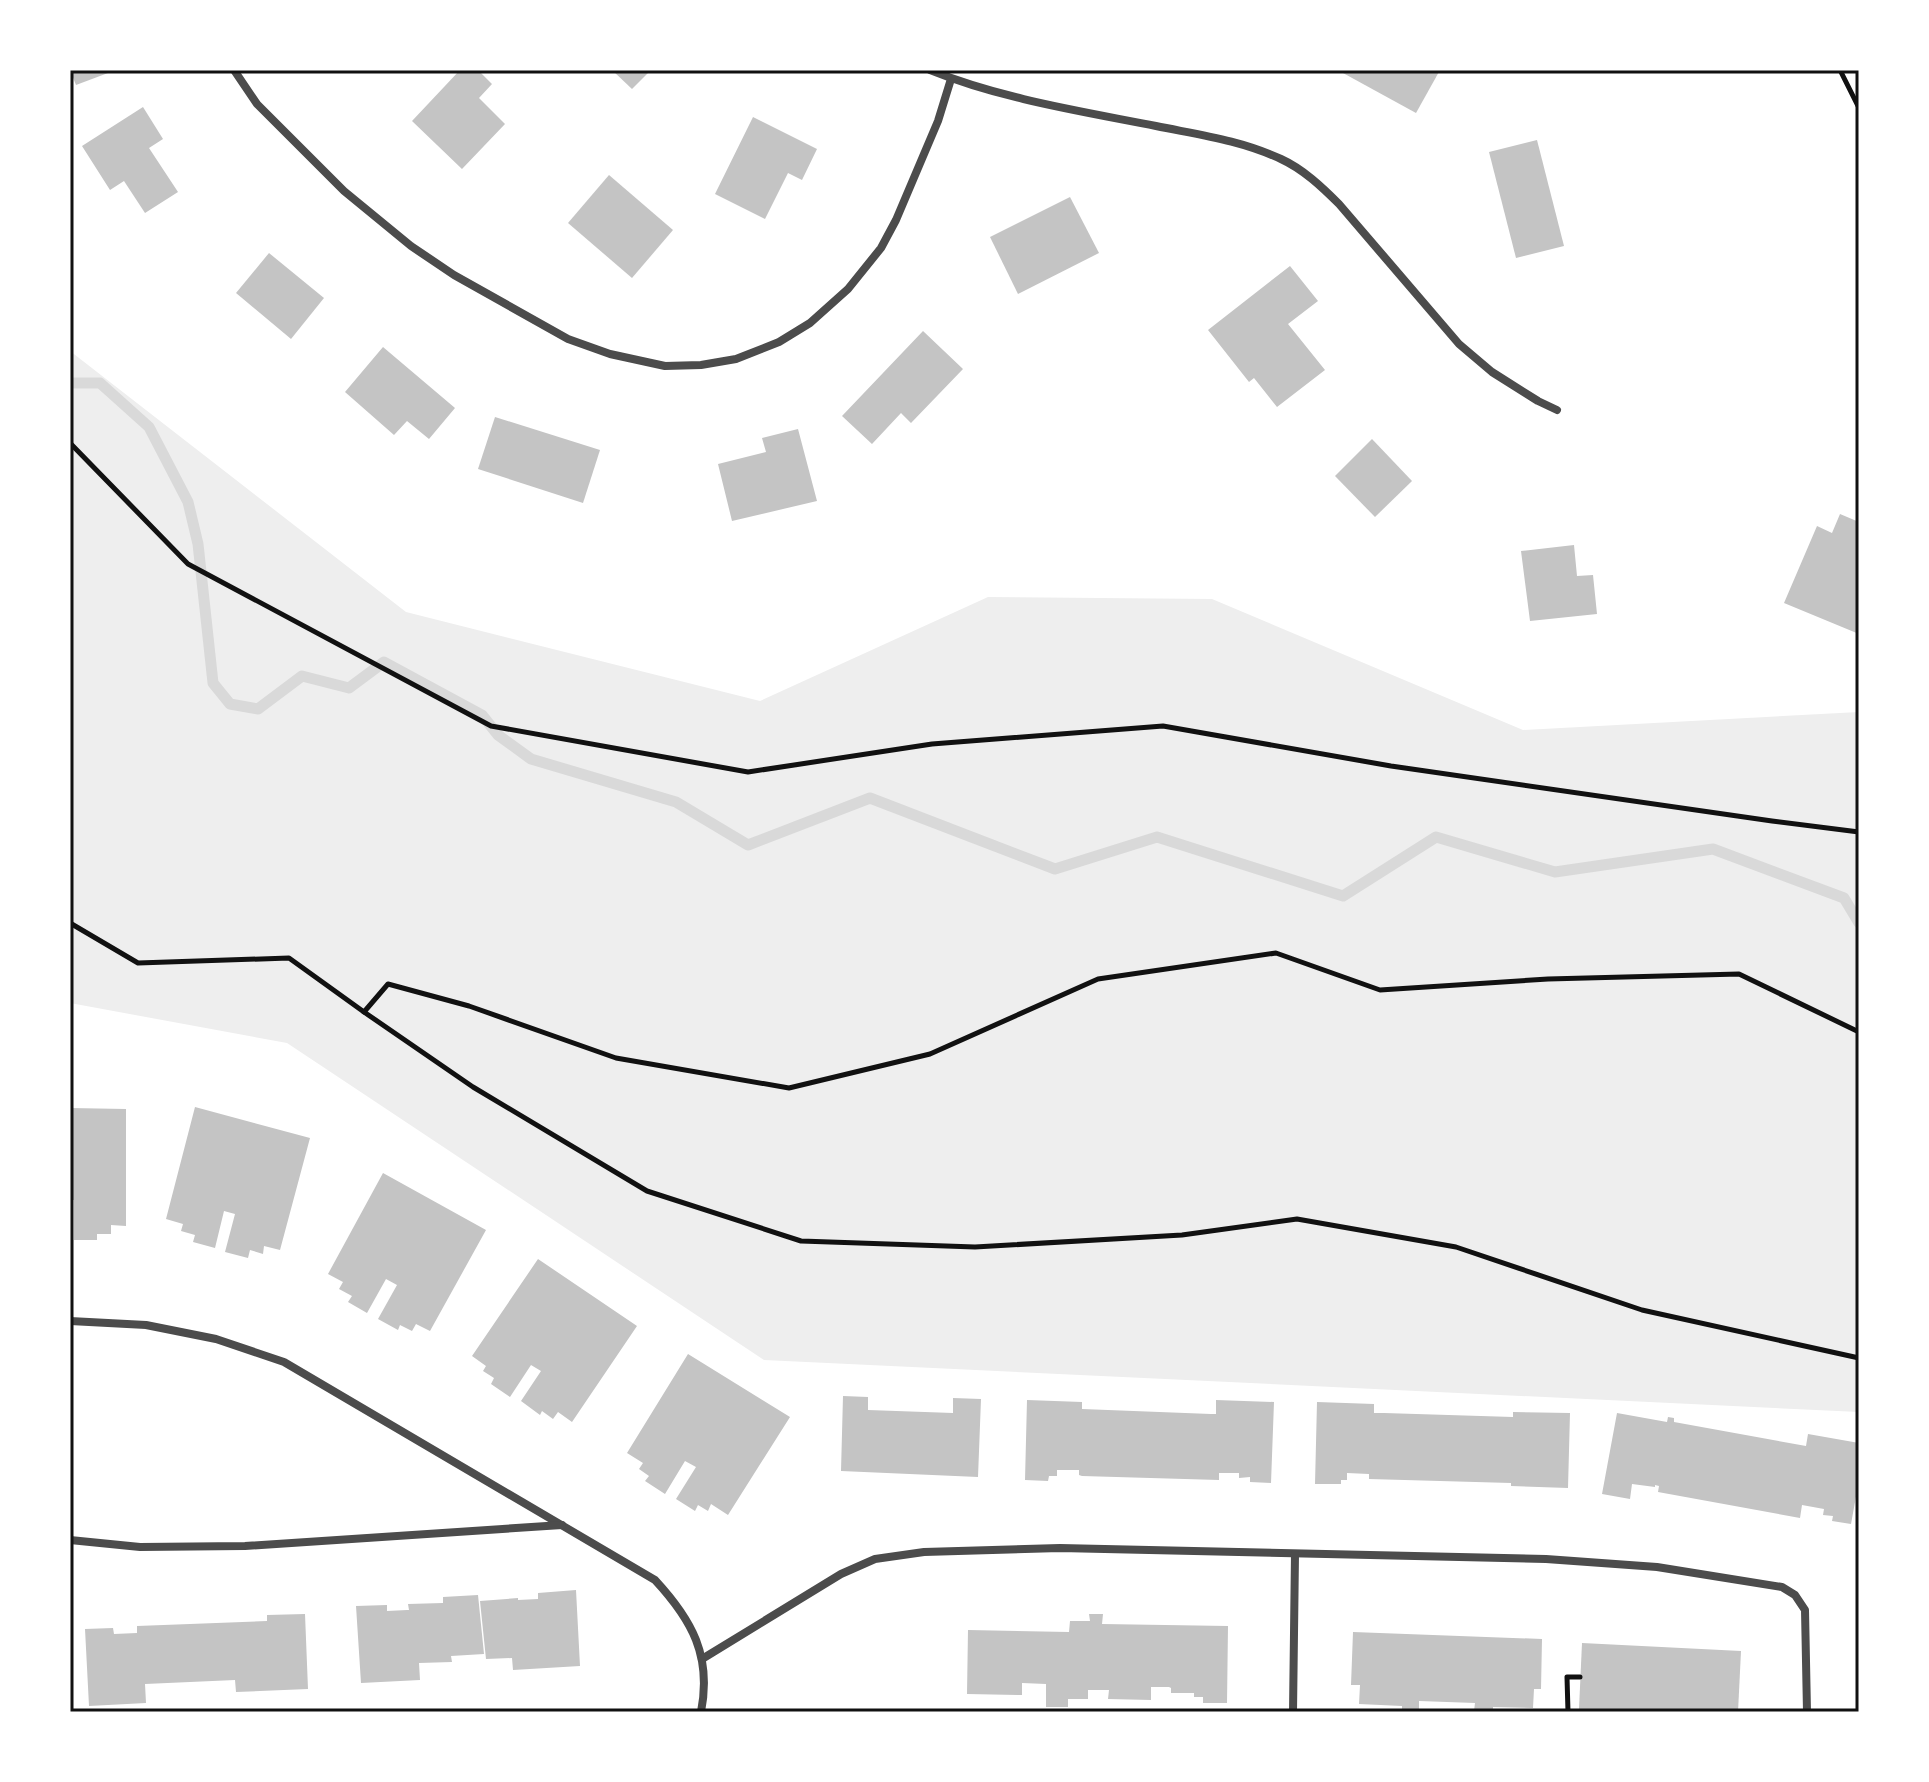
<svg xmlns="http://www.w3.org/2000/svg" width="1929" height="1782" viewBox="0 0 1929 1782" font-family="'Exo 2',sans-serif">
	<rect width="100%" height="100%" fill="#fff"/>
	<polygon fill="#eee" points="70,351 406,612 760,701 988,597 1212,599 1523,730 1859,712 1859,1412 764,1360 287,1043 70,1003"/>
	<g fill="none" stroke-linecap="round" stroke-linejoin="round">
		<polyline stroke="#d9d9d9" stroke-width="11" points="70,383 100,383 149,427 188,502 198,544 213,683 230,704 258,709 302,676 349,688 384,662 482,715 498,735 531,759 676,802 748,845 870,798 1055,869 1157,837 1343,896 1436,837 1555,872 1713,849 1844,898 1859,923"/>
	</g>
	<g fill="#c4c4c4">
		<polygon points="70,70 116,70 76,85"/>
		<polygon points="460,70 478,70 492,84 479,98 505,124 462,169 412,121"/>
		<polygon points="612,70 651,70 632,89"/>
		<polygon points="1345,70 1440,70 1416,113 1343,73"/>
		<polygon points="143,107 163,139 149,148 178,192 145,213 124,181 110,190 82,146"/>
		<polygon points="753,117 817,149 802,180 788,173 765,219 715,194"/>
		<polygon points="1537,140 1564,246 1516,258 1489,152"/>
		<polygon points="609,175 673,230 632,278 568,223"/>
		<polygon points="1070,197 1099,253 1018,294 990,237"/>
		<polygon points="269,253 324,298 291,339 236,293"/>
		<polygon points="1290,266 1318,301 1288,324 1325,370 1277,407 1254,378 1249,382 1208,330"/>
		<polygon points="923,331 963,369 911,423 901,413 872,444 842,416"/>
		<polygon points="383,347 455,408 429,439 407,421 394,435 345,392"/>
		<polygon points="495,417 600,450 583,503 478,469"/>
		<polygon points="798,429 817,501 732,521 718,464 766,452 762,438"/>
		<polygon points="1372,439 1412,481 1375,517 1335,476"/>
		<polygon points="1840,514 1859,522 1859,634 1784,603 1817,526 1832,533"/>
		<polygon points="1574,545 1577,576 1593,575 1597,614 1530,621 1521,551"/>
		<polygon points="195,1107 310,1138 280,1250 264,1246 263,1254 250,1250 248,1258 225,1252 235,1214 224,1211 215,1248 193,1242 195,1235 181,1231 183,1224 166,1219"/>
		<polygon points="70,1108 126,1109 126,1226 111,1225 111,1234 97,1234 97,1240 74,1240 74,1200 70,1200"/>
		<polygon points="383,1173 486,1230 430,1331 416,1324 412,1331 400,1325 398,1330 378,1319 397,1285 386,1279 367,1313 348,1302 352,1296 339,1289 343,1282 328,1274"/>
		<polygon points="538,1259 637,1326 572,1422 558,1412 553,1419 542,1411 540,1415 521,1401 541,1371 531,1365 510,1397 491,1384 494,1378 483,1371 486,1366 472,1356"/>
		<polygon points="688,1354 790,1417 728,1515 711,1504 708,1511 698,1505 695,1511 676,1499 696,1467 685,1461 665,1494 645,1481 649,1476 639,1469 643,1463 627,1453"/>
		<polygon points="843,1396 868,1397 868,1410 953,1413 953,1398 981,1399 978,1477 841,1471"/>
		<polygon points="1027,1400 1082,1402 1082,1409 1211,1414 1216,1414 1216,1400 1274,1402 1271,1483 1250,1482 1250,1477 1239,1478 1239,1473 1219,1473 1219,1480 1082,1476 1079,1475 1079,1470 1057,1470 1057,1476 1049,1476 1048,1481 1025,1480"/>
		<polygon points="1317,1402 1374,1404 1374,1413 1384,1413 1513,1417 1513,1412 1570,1413 1568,1488 1511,1486 1511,1483 1369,1479 1369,1474 1347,1473 1347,1480 1341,1480 1341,1484 1315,1484"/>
		<polygon points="1617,1413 1667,1422 1668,1417 1674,1418 1674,1422 1806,1446 1808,1434 1859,1443 1859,1480 1851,1524 1832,1521 1833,1516 1823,1515 1824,1509 1802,1505 1800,1518 1658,1492 1659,1486 1655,1485 1655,1487 1632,1484 1630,1499 1602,1494"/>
		<polygon points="576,1590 580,1666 513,1670 512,1658 486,1659 480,1601 518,1598 518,1600 538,1599 538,1593"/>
		<polygon points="478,1595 484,1654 451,1656 452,1662 419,1663 420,1680 361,1683 356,1606 387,1605 387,1611 407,1610 409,1610 408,1604 443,1603 443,1597"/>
		<polygon points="305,1614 308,1689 236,1692 235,1680 145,1684 146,1703 89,1706 85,1629 113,1628 114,1634 137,1633 137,1626 267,1621 267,1615"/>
		<polygon points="1089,1614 1103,1614 1102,1624 1228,1626 1227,1703 1203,1703 1203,1697 1194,1697 1194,1693 1171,1693 1171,1688 1169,1687 1151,1687 1151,1700 1108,1699 1109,1690 1088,1690 1088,1699 1068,1699 1068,1707 1046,1707 1046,1684 1022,1683 1022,1695 967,1694 968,1630 1069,1632 1070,1621 1090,1621"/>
		<polygon points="1353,1632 1542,1639 1541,1689 1534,1689 1533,1708 1493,1707 1493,1712 1474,1711 1475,1703 1419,1701 1419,1710 1402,1710 1402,1706 1359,1704 1360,1685 1351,1685"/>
		<polygon points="1582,1643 1741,1651 1738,1712 1649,1712 1579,1709"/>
	</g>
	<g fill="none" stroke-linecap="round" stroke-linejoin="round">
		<g stroke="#111" stroke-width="5">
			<polyline points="1840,70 1859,108"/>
			<polyline points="70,443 188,564 491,726 748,772 932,744 1163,726 1391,766 1772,821 1859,832"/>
			<polyline points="70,923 138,963 289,958 364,1012 388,984 469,1006 616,1058 789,1088 930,1054 1098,979 1276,953 1380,990 1548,979 1739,974 1859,1032"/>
			<polyline points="364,1012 473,1087 647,1191 801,1241 975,1247 1182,1235 1297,1219 1456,1247 1642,1310 1859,1358"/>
			<polyline points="1568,1712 1567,1677 1580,1677"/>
		</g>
		<g stroke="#4c4c4c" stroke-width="8">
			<polyline points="234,70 257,104 344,191 411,246 454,275 568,339 610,354 665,366 701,365 736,359 779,342 810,323 848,289 881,248 896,220 938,121 951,79"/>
			<path d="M930 70C1002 99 1080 111 1156 126 1200 135 1240 140 1281 159 1303 169 1322 187 1339 204L1459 344 1492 372 1538 401 1557 410"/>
			<path d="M70 1321 146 1325 216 1339 284 1362 655 1580C692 1620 712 1656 701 1712"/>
			<polyline points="70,1540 140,1547 245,1546 562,1525"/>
			<polyline points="702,1659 841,1574 875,1559 924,1552 1060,1548 1546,1559 1657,1567 1782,1587 1795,1595 1805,1610 1807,1712"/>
			<polyline points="1293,1712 1295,1554"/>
		</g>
	</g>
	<rect width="1929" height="1782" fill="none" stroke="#ffffff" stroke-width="144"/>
	<rect x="72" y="72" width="1785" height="1638" fill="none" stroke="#111" stroke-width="3"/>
</svg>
